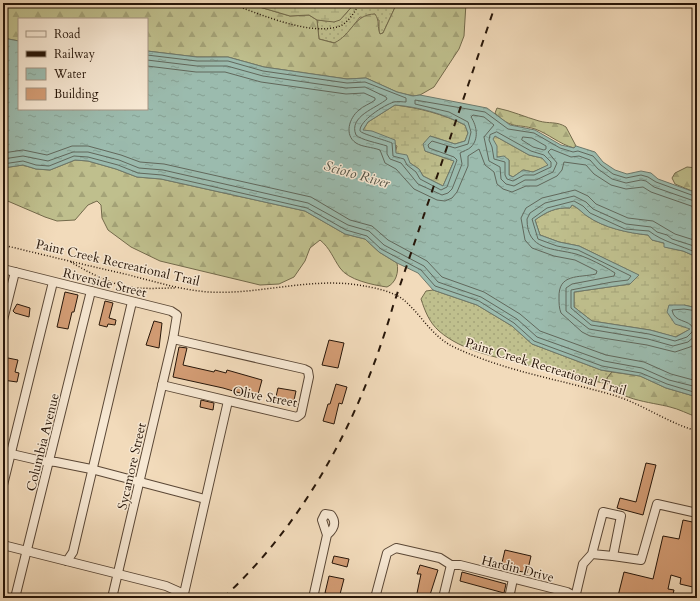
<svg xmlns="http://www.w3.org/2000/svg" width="700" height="601" viewBox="0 0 700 601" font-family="Cardo,serif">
	<defs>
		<pattern id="grass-dots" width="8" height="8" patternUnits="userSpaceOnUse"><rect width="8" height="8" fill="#bfbf8d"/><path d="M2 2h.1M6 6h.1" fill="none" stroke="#a4a378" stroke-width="1.8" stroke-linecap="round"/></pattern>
		<pattern id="forest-firs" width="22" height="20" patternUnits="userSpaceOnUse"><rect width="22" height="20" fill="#bfbf8d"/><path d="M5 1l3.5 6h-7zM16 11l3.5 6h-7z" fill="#a4a378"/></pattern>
		<pattern id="wetland-marsh" width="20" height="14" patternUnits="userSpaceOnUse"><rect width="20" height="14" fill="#bfbf8d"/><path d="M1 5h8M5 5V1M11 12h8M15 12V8" fill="none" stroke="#a4a378"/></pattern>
		<pattern id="water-ripples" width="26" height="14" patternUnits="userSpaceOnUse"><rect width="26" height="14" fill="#9bbbae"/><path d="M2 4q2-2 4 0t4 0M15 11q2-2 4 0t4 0" fill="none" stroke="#86a094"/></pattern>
	</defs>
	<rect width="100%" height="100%" fill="#f2dbbb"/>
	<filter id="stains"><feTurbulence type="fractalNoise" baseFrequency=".005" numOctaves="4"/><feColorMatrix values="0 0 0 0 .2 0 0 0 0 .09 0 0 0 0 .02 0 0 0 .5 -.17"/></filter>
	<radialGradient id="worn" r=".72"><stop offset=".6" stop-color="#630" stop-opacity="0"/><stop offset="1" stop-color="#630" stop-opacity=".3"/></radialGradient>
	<g fill="url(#grass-dots)" stroke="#736a4b">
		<path d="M355 3H397L383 33 380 34 379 31V20L360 17 343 39 335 43 319 39 317 20C341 23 340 20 355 3Z"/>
		<path d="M433 290 477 305 512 326 532 344 601 370 612 372 607 378 608 384C580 378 552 372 524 364 496 357 462 351 439 331 429 322 425 311 421 299L426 291Z"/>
	</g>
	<g fill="url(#forest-firs)" stroke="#736a4b">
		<path d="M3 3H246L290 16 309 15 317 20 319 39 334 43C352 35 354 14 375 14 380 21 377 27 380 34L383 33 397 3H466L464 36 459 49 434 87 420 95 413 96 397 92 366 78 347 79 264 67 228 57H197L147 51V19H19V41L3 38Z"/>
		<path d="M497 108C512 111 525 117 539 121 549 124 557 121 566 127L576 146 574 148C559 144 549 134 535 129 516 123 512 130 495 113Z"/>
		<path d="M75 160 88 161 116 169 137 177 161 179 305 211 345 234 365 239 379 252 397 263C399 272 396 283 387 287 373 285 348 280 340 268 333 258 330 248 320 240L310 248 305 261 294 277 279 284 260 285 160 261 131 247 108 230 102 218 101 205 97 201 88 205 75 220 57 221 45 217 3 199V168L23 165 36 169 50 170Z"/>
		<polygon points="687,167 697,168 697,193 675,184 672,178 675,173"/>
		<path d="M612 372 640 376 666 388 697 397V417C688 414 679 409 670 407 652 402 612 400 607 378Z"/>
	</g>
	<g fill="url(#wetland-marsh)" stroke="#736a4b">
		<polygon points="246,3 355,3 340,20 334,22 317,20 309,15 290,16"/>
		<path d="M395 105C419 108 443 114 465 125L468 133 465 141 455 144 430 136 425 151 454 161 443 186 423 176 419 169 395 153 397 146 363 130 368 122Z"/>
		<polygon points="495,136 529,155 542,158 549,165 533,172 523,170 513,177 509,175 509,160 497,157 492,138"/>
		<path d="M572 205C578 208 582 212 587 216 604 228 629 233 648 235L652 240 664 243 665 247 683 251 697 257V308L684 305 691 329 675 337 650 330 592 321 574 307V292L630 284 638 275 579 246 559 242 540 235 535 220C546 212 556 207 570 208Z"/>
	</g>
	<path fill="url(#water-ripples)" stroke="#6d796c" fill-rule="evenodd" d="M3 38 19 41V109H147V51L197 57H228L264 67 347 79 366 78 397 92 413 96 420 95 487 108 510 125 535 130 561 145 574 148 576 146 595 152 603 162 615 170 627 174 641 171 651 173 658 179 697 193V257L683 251 664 247V243L652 240 648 235C628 233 604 228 587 216 582 213 579 208 572 205L570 208C556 207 546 212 535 220L540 235 559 242 579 246 639 275 630 284 574 292V307L592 321 650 330 676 337 690 329 675 324 667 312 669 305H684L697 308V397L666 388 640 376 601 370 532 344 512 326 477 305 433 290 418 273 397 263 379 252 365 239 345 234 305 211 161 179 137 177 116 169 88 161 75 160 50 170 36 169 23 165 3 168ZM395 105C419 107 444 114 465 125L468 133 465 141 455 144 430 136 423 144 425 151 454 161 443 186 423 176 419 169 410 163 407 155 396 153 395 140 372 131 363 130 368 122ZM495 136 529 155 542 158 548 165 533 172 523 170 513 177 509 175V160L504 156 497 157V146L493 139Z"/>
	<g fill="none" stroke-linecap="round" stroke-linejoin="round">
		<g stroke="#61685c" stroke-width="1">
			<path d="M147 55 197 61H228L263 71 347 83 365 82 406 98V102C403 102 397 101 394 102 384 105 359 121 360 131 362 134 385 140 392 143L393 156 404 159 407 165 416 172 420 179 441 190 447 187 457 160 454 157 429 148 428 145 432 141 455 148 468 144 471 132 468 122 449 112 415 104V100L485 112 508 129 534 133 560 148 573 152 578 151 593 156 601 165 613 174 626 178 641 175 648 177 656 182 697 197"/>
			<path d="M147 60 197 66H227L263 76 346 88 365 87 386 97 387 99C377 108 348 116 356 135 361 140 378 143 387 146V154L390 159 401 163 418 184 442 195 448 193 452 189 462 164 460 153C463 151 468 150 471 147 479 139 477 126 471 117L473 115 484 117 494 125 484 137 489 161 500 167 501 179 506 184 514 186 525 180H536L553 172 557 163 548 152 551 149 571 157 579 156 590 160 598 169 612 179 626 183 641 180 646 181 654 187 697 202"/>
			<path d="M147 66 196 72H225L261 82 346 94 364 93 375 98V100C370 104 363 106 359 110 349 118 344 135 356 143 362 147 372 147 380 150L385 163 396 169 414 189 437 200 445 201 452 198 457 192 468 166V156L479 149 485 165 494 172 497 184 503 189 512 192 526 186H537L557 176 562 170 564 162 586 165 594 174 611 185 626 189 643 187 651 192 697 208"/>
			<polygon points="497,132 531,151 544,155 551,162 551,167 534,175 524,175 513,181 507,179 505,175 505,162 494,159 492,147 489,140 490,135"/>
			<polygon points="523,137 532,138 546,146 546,149 544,150 533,147 522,140"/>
			<polyline points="3,153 23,150 47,155 72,146 88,146 121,155 140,162 164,164 311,197 350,220 372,226 388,240 427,261 442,277 484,292 520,314 540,331 606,355 644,362 671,374 697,381"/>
			<polyline points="3,159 23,156 48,161 73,152 88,152 119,160 139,168 163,170 308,203 348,225 369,231 384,245 424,266 438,282 481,297 517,319 537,337 604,361 642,368 669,380 697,387"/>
			<polyline points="3,164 23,161 36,165 49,166 74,156 88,157 118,165 138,173 162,175 307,208 346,230 367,236 381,249 421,270 435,286 479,301 514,323 534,341 602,366 641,373 667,384 697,393"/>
			<path d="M697 241 675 234 653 221 628 218 596 204 588 196 575 190 542 198 526 208 521 218 525 240 532 248 554 256 575 260 597 271 596 274C579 278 558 273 559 298 559 303 559 308 561 313L582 332 590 336 647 345 675 352 690 347 697 343"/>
			<path d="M697 247 672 239 667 235 657 232 651 227 626 224 593 209 586 202 574 196 545 203 530 213 527 219C527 251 553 248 576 254 589 258 604 266 615 273L614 276 572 284 566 288V311L589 329 648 339 673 346 688 342 697 334"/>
			<path d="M697 253C680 245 663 242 649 231L625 229 590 213 583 206 574 201 547 208 532 219 538 239 557 246 578 250 631 276 628 280 612 282 571 290V308L591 325 649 334 675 341 687 337 692 332 693 328C689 319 674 323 672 310L684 309 697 311"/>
		</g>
	</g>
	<g fill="#d39c74" stroke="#271609">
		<polygon points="65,292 78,295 74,312 72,312 68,329 57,327"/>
		<polygon points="105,301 113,303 109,318 116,320 115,325 108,324 107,327 99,325"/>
		<polygon points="17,304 30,308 29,317 15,313 13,311"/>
		<polygon points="154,321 162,323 159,348 146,345"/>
		<polygon points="329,340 344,343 338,368 322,365"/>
		<polygon points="179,347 187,348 183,365 214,372 215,370 226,373 227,370 262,380 257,398 223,388 173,377"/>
		<polygon points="3,357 18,360 15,372 19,373 17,382 3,380"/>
		<polygon points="336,384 347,387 342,404 339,403 334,424 323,421 328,404 330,404"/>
		<polygon points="278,388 296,391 293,405 275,401"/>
		<polygon points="201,400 214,403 213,410 200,407"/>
		<polygon points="646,463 656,465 643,515 617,508 620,498 636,502"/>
		<polygon points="683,520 697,523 697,588 680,584 681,578 671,575 668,589 674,590 672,598 618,596 624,572 653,579 663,536 679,539"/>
		<polygon points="505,550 531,556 527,573 501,567"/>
		<polygon points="334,556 349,559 347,567 332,563"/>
		<polygon points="420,565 438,570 429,598 416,598 421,574 417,574"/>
		<polygon points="462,572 506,584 504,593 460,581"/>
		<polygon points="329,576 344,579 339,598 328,598 329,594 325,593"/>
	</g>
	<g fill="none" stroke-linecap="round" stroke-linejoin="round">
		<defs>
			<g id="minor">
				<polyline points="3,269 171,311 177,315 173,339 112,598"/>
				<polyline points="3,320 15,272"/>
				<polyline points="162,385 297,417 301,414 309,377 308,371 304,369 173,339"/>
				<polyline points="3,452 42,461 56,462 91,469 205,499"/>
				<polyline points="3,485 53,282"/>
				<polyline points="3,545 166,586 184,594"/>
				<polyline points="613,556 641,560 657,504 697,513"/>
				<polyline points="67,561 73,552 132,302"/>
				<polyline points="451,565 460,565 567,592 578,598"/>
				<polyline points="15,598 91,291"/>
				<polyline points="183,598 228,401"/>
				<path d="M313 598 327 535C334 529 337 523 331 515L325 514 322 520 327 535"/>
				<polyline points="375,598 387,553 396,548 440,558 451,565"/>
				<polyline points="443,598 451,565"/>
				<polyline points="509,598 513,579"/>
				<polyline points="575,598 583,564 592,554 603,512 621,516 613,556 592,554"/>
				<polyline points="684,598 686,598"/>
			</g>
		</defs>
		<use href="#minor" stroke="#5a4736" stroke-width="10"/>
		<g stroke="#271609" stroke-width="1.5" stroke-dasharray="1 2" stroke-linecap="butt">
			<path d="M229 3C258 13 310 37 340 26 348 23 356 10 360 3"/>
			<path d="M3 245C44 255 85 265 125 274 153 281 180 290 209 292 260 295 313 276 364 286 376 288 395 292 405 301 423 317 433 338 456 348 507 372 563 380 616 396 644 405 668 423 697 431"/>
			<path d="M71 262C86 271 103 280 120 285 137 290 158 288 176 288"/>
		</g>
		<use href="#minor" stroke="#f7e8d3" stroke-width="8"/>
		<path stroke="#271609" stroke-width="2" stroke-dasharray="7 7" stroke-linecap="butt" d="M223 598C307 521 362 414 393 306L496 3"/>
	</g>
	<g text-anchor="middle" stroke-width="3" stroke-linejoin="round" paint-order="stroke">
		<g font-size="13" fill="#271609" stroke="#f7e8d3">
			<text transform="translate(118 262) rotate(13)" y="5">Paint Creek Recreational Trail</text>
			<text transform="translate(105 282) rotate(14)" y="5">Riverside Street</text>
			<text transform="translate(546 366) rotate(17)" y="5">Paint Creek Recreational Trail</text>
			<text transform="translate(265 396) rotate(11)" y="5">Olive Street</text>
			<text transform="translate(42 442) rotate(-76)" y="5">Columbia Avenue</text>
			<text transform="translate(131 466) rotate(-77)" y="5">Sycamore Street</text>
			<text transform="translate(518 568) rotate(14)" y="5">Hardin Drive</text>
		</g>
		<g font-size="14" font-style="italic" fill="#505043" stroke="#f7e8d3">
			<text transform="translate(357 174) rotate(16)" y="5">Scioto River</text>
		</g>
	</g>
	<rect width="700" height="601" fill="none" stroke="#f2dbbb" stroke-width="16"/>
	<rect x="4" y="4" width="692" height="593" fill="none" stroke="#271609" stroke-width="2"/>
	<rect x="8" y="8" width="684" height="585" fill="none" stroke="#271609"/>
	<rect x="18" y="18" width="130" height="92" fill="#f7e8d3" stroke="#a49482"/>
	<rect x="26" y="31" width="20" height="6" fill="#f7e8d3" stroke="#a49482"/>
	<text x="54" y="38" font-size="12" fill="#271609">Road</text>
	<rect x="26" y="51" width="20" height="6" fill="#271609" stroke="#a49482"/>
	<text x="54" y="58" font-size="12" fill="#271609">Railway</text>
	<rect x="26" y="68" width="20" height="12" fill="url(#water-ripples)" stroke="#a49482"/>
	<text x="54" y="78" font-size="12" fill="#271609">Water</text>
	<rect x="26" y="88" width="20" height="12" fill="#d39c74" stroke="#a49482"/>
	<text x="54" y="98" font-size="12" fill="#271609">Building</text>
	<rect width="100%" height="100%" filter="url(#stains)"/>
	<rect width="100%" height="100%" fill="url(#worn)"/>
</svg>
